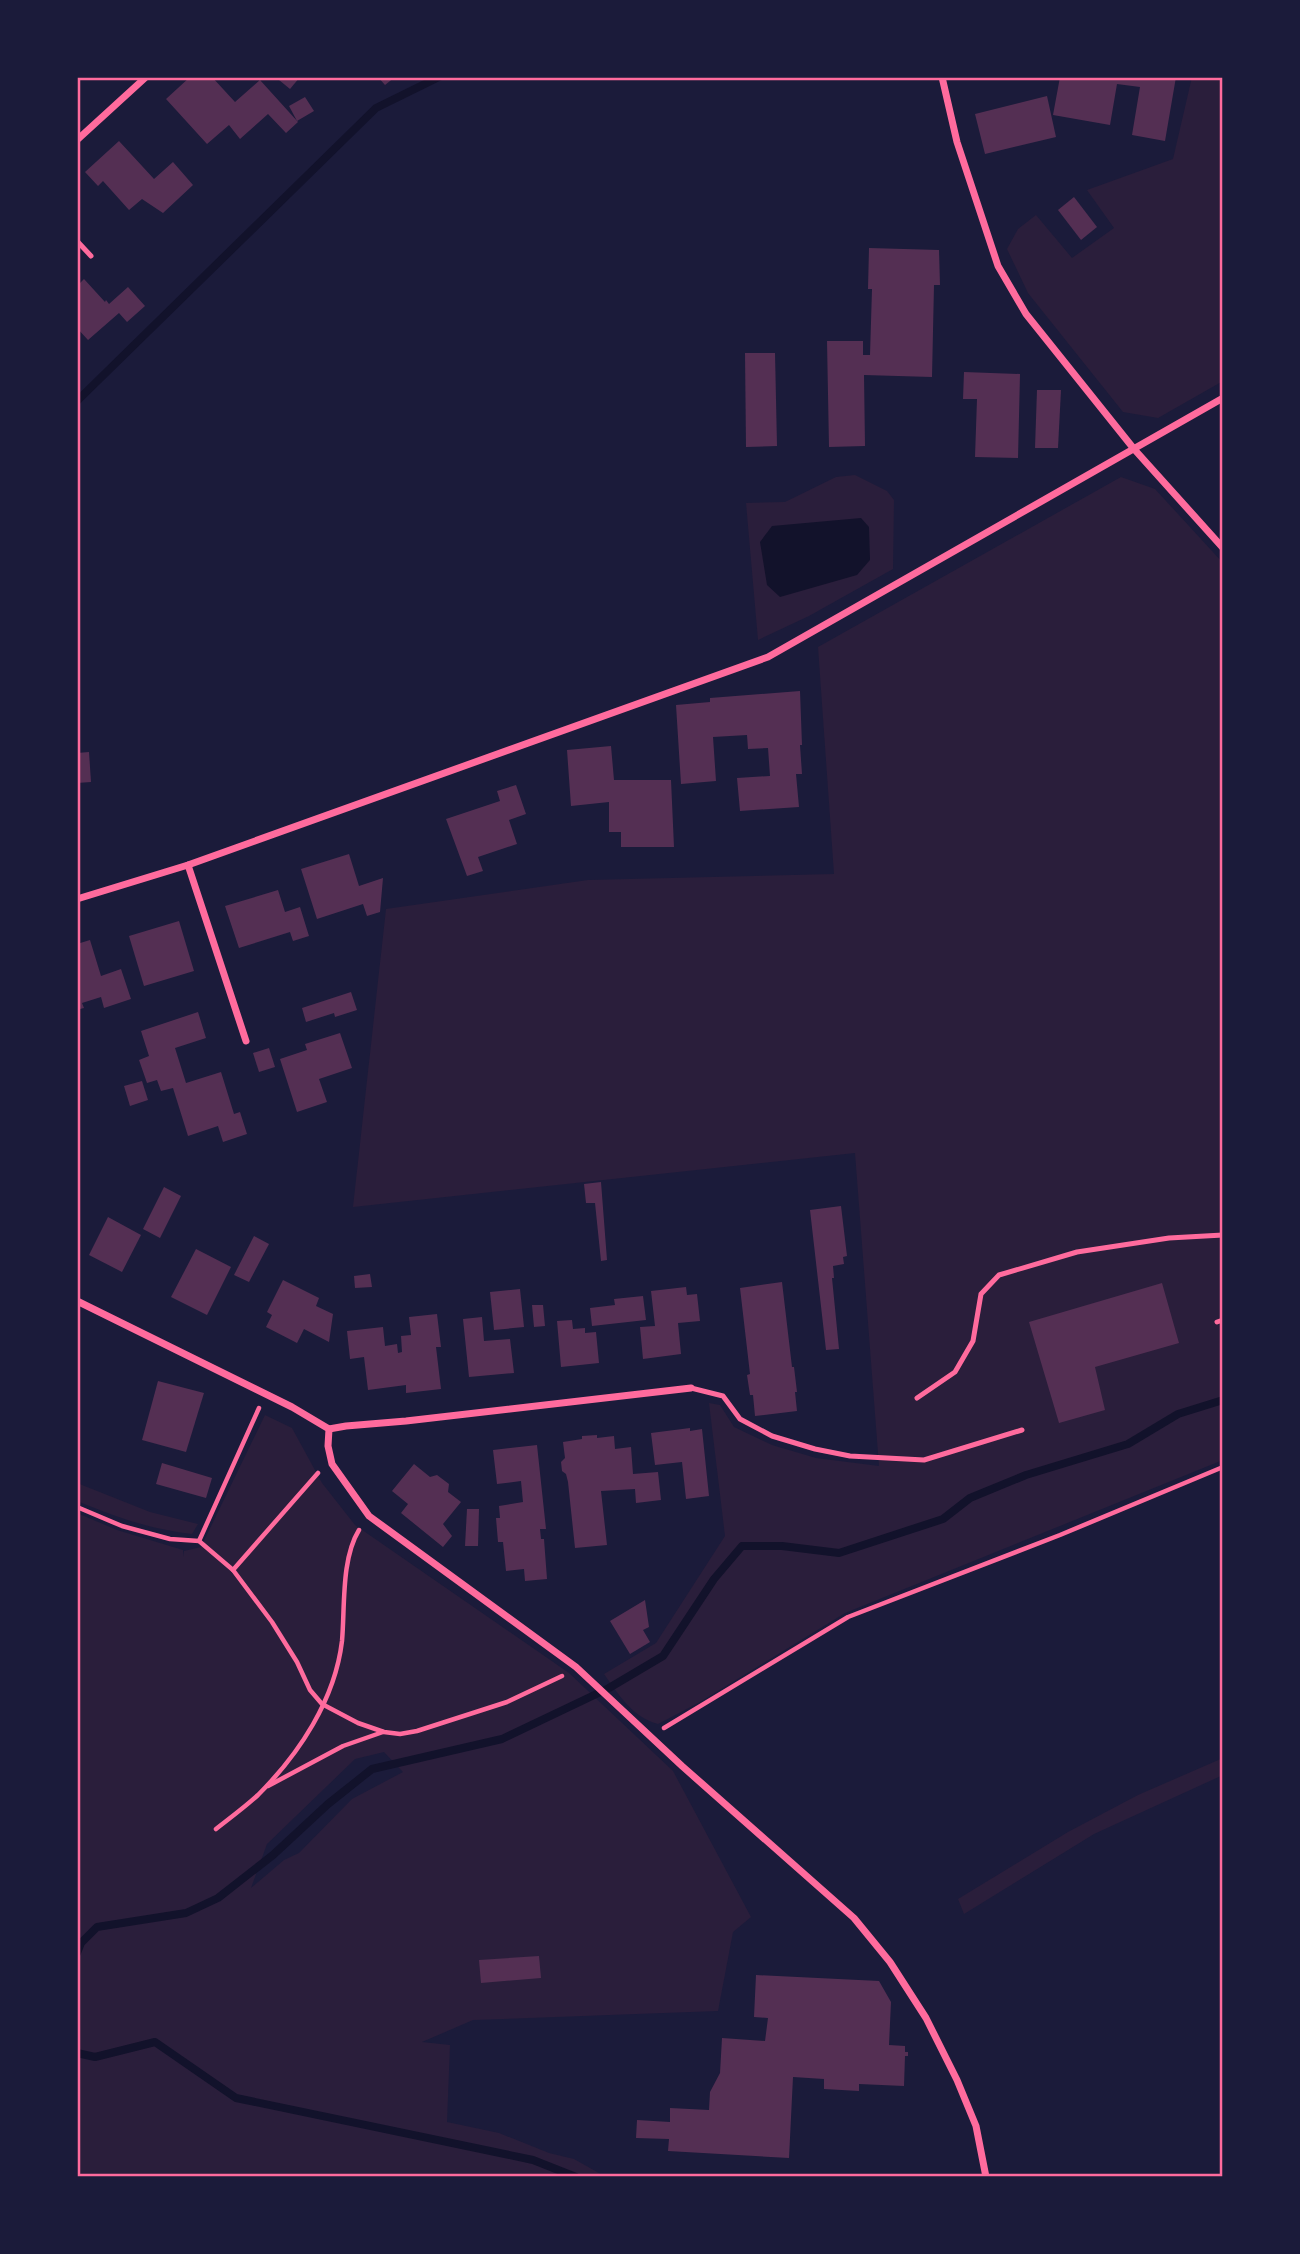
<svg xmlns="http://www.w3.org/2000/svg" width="1300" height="2254" viewBox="0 0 1300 2254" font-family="Rubik,sans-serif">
	<rect width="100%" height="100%" fill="#1b1b3a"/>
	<g fill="#2a1e3b" fill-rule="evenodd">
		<polygon points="1192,77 1223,77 1223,381 1158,418 1123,412 1028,293 1007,249 1018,229 1036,215 1072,258 1114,228 1087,190 1173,159"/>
		<polygon points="855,475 887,491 894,500 893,569 809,616 758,640 746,503 785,502 836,477"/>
		<path d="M1121 477 1155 489 1223 563V1460L845 1613 700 1702 658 1724C632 1717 619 1695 604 1674L656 1643 725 1536 709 1403 720 1405 734 1427 772 1445 816 1458 879 1466 855 1153 353 1207 386 909 588 880 834 874 818 647Z"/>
		<path d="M265 1415 292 1428 322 1483 355 1525 569 1673 673 1771 751 1917 733 1932 718 2011 473 2020 422 2042 450 2045 447 2122 499 2133 549 2153 574 2159 606 2177H77V1513L117 1530 183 1550V1557L184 1551 201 1547ZM384 1752 403 1772 352 1799 299 1853 284 1860 251 1888 267 1844 355 1759Z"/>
		<path d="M77 1483 150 1512 198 1524 192 1534C149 1529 116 1517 77 1501Z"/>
		<polygon points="1223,1758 1223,1775 1094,1834 964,1914 958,1899 1068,1832 1138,1795"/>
	</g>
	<polygon fill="#12122b" points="861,518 869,527 870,560 857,575 780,597 767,585 760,542 772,526"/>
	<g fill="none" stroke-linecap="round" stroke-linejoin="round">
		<g stroke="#12122b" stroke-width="8">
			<polyline points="77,401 376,108 439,77"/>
			<polyline points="77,1953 81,1943 97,1927 186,1913 218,1898 273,1855 328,1804 372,1769 502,1739 609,1688 663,1656 714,1579 742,1546 782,1546 839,1553 943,1519 970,1498 1026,1475 1128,1444 1178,1414 1223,1400"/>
			<polyline points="77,2053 95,2057 155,2042 236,2098 533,2160 576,2177"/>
		</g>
	</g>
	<g fill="#542f53">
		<polygon points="190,77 212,77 235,102 260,80 298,122 286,133 268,114 240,139 229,125 207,144 166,99"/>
		<polygon points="281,77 300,77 290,89 279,80"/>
		<polygon points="378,77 395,77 385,85"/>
		<polygon points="1060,77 1176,77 1165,141 1132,135 1140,87 1117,84 1110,125 1053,115"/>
		<polygon points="1047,96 1056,137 985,154 975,114"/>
		<polygon points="305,97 314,111 297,121 289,106"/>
		<polygon points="119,141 154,179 173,162 193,185 163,213 142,199 129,210 103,181 98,186 85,172"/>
		<polygon points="1074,197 1097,227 1081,240 1058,210"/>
		<polygon points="869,248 939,250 940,285 934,285 932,377 864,375 865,446 829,447 827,341 863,341 863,355 870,355 872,289 868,289"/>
		<polygon points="84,279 105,302 106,300 109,304 128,287 145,306 127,322 119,313 88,340 77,328 77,286"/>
		<polygon points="745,353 775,353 777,446 746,447"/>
		<polygon points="964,372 1020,374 1018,458 975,457 977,399 963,399"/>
		<polygon points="1037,390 1061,390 1058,448 1035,448"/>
		<polygon points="800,691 802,745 800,745 802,774 796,774 799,807 740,811 737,778 770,776 768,748 748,749 747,735 713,737 716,781 681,784 676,705 710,702 710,698"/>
		<polygon points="611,746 614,780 671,780 674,847 621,847 621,832 609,832 609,802 571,806 567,750"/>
		<polygon points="89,752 91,782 77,783 77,753"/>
		<polygon points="516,785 526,814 509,820 517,844 478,857 483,871 467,876 446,819 500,801 497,791"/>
		<polygon points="349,854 359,886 383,878 380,912 367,916 363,904 317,919 301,869"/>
		<polygon points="278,890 285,912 300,907 309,936 293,941 290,932 239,948 225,906"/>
		<polygon points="179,921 194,971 144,986 129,936"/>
		<polygon points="90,940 101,976 121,969 131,999 104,1008 101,997 82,1003 84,1008 80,1009 77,997 77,944"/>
		<polygon points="351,992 357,1010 335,1017 334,1013 306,1022 302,1008"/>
		<polygon points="198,1012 206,1038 175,1048 186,1083 221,1072 234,1114 240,1112 247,1134 223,1142 218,1126 188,1136 173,1088 161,1091 157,1080 147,1083 139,1060 149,1056 141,1031"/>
		<polygon points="340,1033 352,1068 319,1079 327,1102 297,1112 280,1059 307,1050 305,1044"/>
		<polygon points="269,1048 275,1067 259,1072 253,1053"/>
		<polygon points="142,1081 148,1100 130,1106 124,1086"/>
		<polygon points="601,1182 607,1260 601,1261 595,1203 586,1203 584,1184"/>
		<polygon points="164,1187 181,1196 160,1238 143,1229"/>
		<polygon points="841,1206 847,1256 843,1257 844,1264 833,1266 834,1278 832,1278 839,1349 826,1350 810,1210"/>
		<polygon points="108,1217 141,1235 122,1272 89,1255"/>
		<polygon points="254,1236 269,1244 249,1282 234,1275"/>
		<polygon points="196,1249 231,1267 207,1315 171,1297"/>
		<polygon points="370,1274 372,1287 355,1288 354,1276"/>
		<polygon points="283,1280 319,1298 316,1306 333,1314 329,1342 304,1329 297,1343 266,1327 272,1315 267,1312"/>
		<polygon points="782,1282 792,1367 794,1367 797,1392 795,1392 797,1411 755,1416 753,1395 750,1395 747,1375 750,1374 740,1288"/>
		<polygon points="1162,1283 1179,1343 1095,1367 1105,1410 1059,1423 1029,1322"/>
		<polygon points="686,1287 687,1295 697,1294 700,1321 678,1323 681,1354 643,1359 640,1327 655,1326 651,1291"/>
		<polygon points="520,1289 524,1327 494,1330 490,1292"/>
		<polygon points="643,1296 646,1320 592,1326 590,1308 615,1305 614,1299"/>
		<polygon points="532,1305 543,1305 545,1326 534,1327"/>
		<polygon points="437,1314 441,1347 436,1347 441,1389 406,1393 406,1385 368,1390 364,1357 350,1359 347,1331 383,1327 385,1346 397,1344 398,1353 402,1352 401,1336 411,1335 409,1317"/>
		<polygon points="482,1317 484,1341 510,1339 514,1373 469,1377 463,1319"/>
		<polygon points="572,1320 573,1329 585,1328 585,1333 596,1332 599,1363 561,1367 557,1321"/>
		<polygon points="158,1381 204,1393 186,1452 142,1440"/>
		<polygon points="690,1428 690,1431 702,1429 709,1496 686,1499 682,1462 655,1465 651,1433"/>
		<polygon points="597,1435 597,1438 614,1436 615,1449 631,1447 633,1474 658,1472 661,1500 636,1503 635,1489 601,1491 607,1545 575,1548 568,1482 566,1474 562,1471 561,1462 565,1458 563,1442 582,1439 582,1436"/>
		<polygon points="537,1445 546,1529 540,1529 541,1539 544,1539 547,1579 525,1581 524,1569 506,1571 503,1542 498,1542 496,1518 500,1518 499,1506 523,1502 521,1481 497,1484 493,1450"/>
		<polygon points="162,1463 212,1478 206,1498 156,1484"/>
		<polygon points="414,1464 430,1477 437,1475 449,1484 448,1492 461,1502 443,1524 452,1536 443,1547 401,1513 408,1504 392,1491"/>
		<polygon points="467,1509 479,1509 478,1546 465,1546"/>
		<polygon points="645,1600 649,1627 643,1630 650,1642 630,1654 610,1621"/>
		<polygon points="539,1956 541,1978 481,1983 479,1960"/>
		<polygon points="756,1975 879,1981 891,2002 889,2045 905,2046 905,2052 908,2052 908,2056 905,2056 904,2086 859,2084 859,2091 824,2089 824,2079 793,2077 789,2158 668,2151 669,2139 636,2138 637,2120 670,2122 670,2108 709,2110 710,2092 720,2073 722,2038 765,2041 768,2018 754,2017"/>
		<polygon points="649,2174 672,2175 672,2177 648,2177"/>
	</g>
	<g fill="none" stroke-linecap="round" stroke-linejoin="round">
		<g stroke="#ff6b9d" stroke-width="4.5">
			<polyline points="77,1507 122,1526 170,1539 199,1541 233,1570 272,1622 297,1662 310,1690 322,1704 358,1723 384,1732 400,1734 417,1731 507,1702 562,1676"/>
			<polyline points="199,1541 259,1408"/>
			<polyline points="233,1570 318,1473"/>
			<polyline points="664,1728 848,1617 1060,1535 1223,1467"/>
			<polyline points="268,1786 343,1746 383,1732"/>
			<path d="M216 1829C230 1818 245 1807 258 1795 299 1754 335 1700 342 1641 345 1608 341 1559 359 1530"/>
		</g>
		<g stroke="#ff6b9d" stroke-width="5">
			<polyline points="77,241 91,256"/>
			<polyline points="1217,1322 1223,1320"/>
			<polyline points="691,1388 723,1396 740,1419 772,1436 815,1449 850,1456 924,1460 1022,1430"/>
			<polyline points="917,1398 955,1372 973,1341 981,1294 999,1275 1077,1252 1169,1238 1223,1235"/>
		</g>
		<g stroke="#ff6b9d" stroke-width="7">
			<polyline points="942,77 957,142 998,266 1026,314 1134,449 1223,548"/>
			<polyline points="77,140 146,77"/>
			<polyline points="188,865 246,1041"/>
			<polyline points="77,899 188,865 768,657 1223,398"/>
			<polyline points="77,1301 292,1407 329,1429 328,1446 332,1464 369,1516 576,1667 682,1766 854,1918 890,1962 926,2018 957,2080 976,2126 986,2177"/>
			<polyline points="329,1429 346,1426 406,1421 691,1388"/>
		</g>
	</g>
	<rect width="1300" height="2254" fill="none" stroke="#1b1b3a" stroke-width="158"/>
	<rect x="79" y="79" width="1142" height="2096" fill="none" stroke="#ff6b9d" stroke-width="2.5"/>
</svg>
